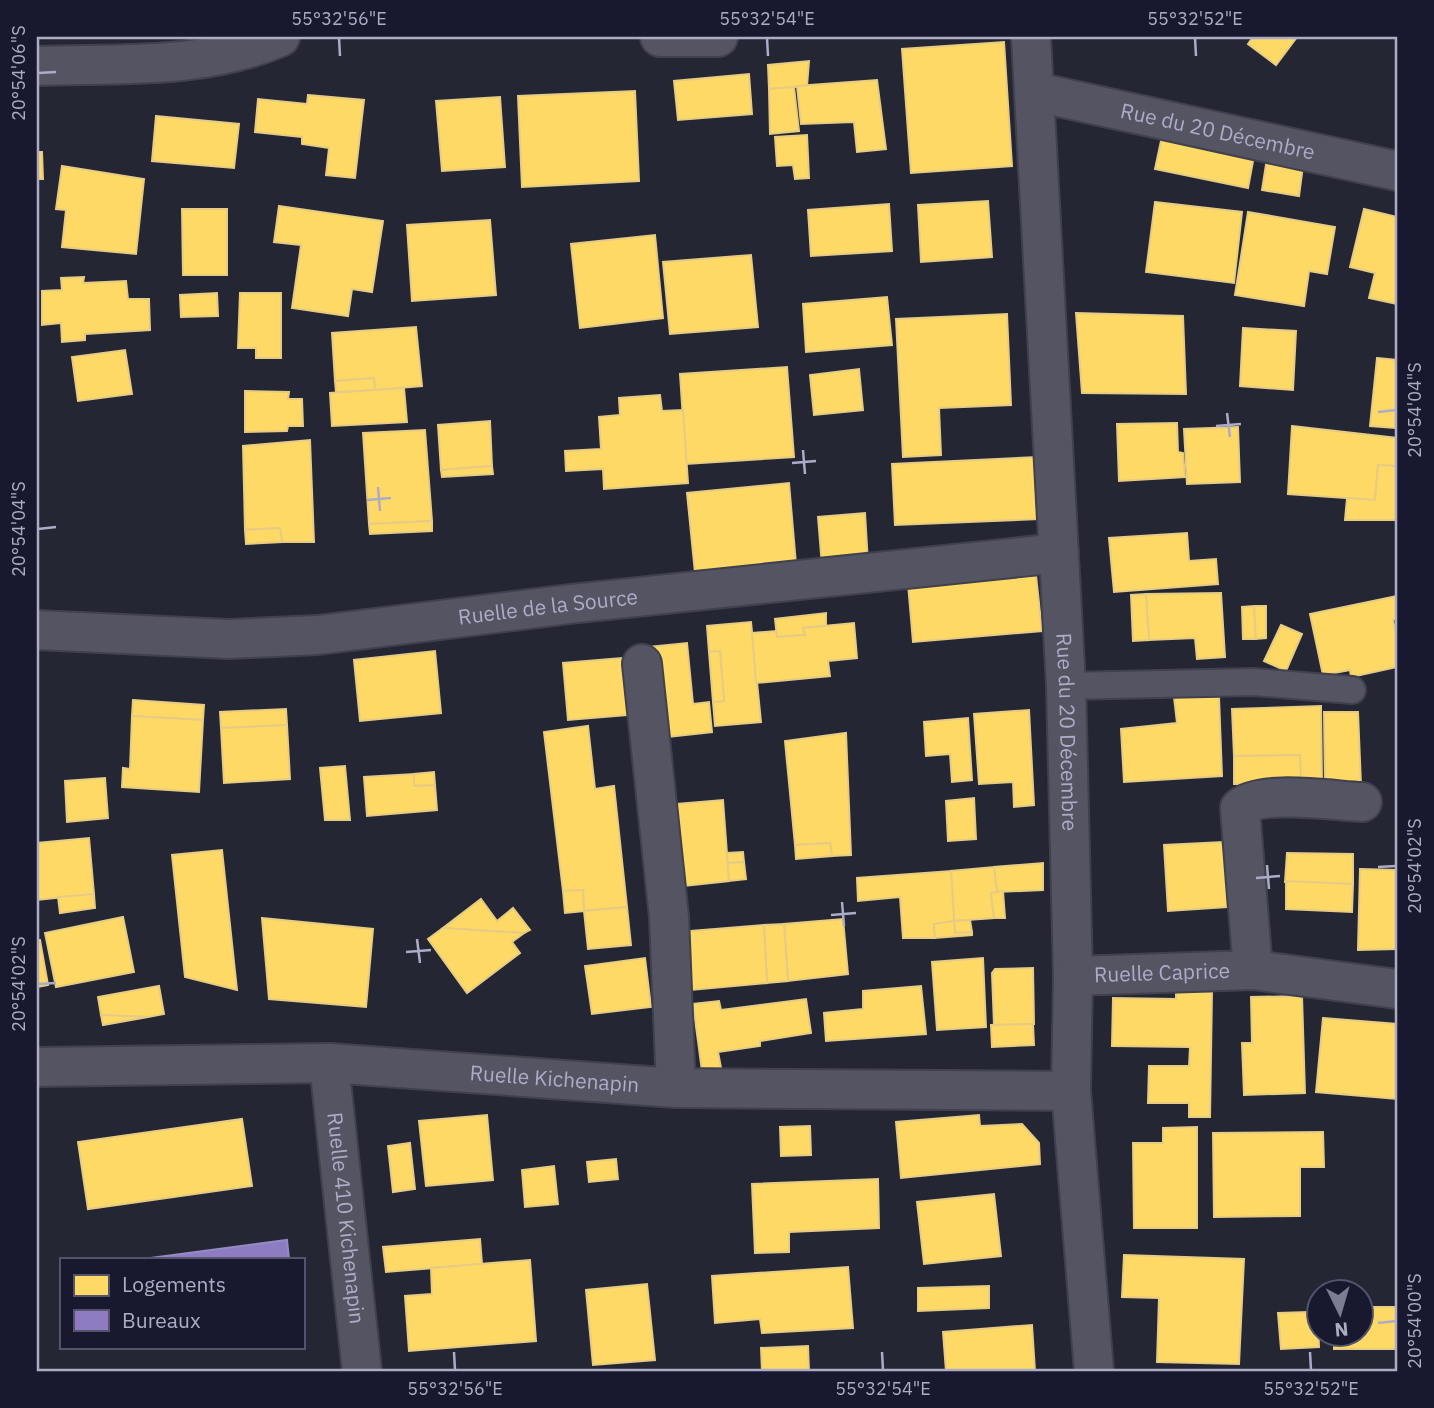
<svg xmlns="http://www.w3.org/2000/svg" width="1434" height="1408" viewBox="0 0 1434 1408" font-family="'IBM Plex Sans',sans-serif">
	<rect width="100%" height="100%" fill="#242634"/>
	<g fill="#ffd966" stroke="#e6cc83" stroke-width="2">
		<polygon points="1253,37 1297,37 1276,65 1248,44"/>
		<polygon points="1004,42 1012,166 911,173 902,49"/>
		<polygon points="809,61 807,86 769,89 768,65"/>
		<polygon points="749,74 752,114 678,120 674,81"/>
		<polygon points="877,80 886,149 857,152 854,122 801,124 797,86"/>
		<polygon points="794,87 799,131 770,134 769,89"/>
		<polygon points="635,91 639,181 522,187 518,96"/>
		<polygon points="308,95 364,100 355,178 326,175 329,148 302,144 302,137 255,132 258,99 307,104"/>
		<polygon points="500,97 505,167 442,171 436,101"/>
		<polygon points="156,116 239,124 234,168 152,161"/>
		<polygon points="1164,127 1256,145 1248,188 1155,169"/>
		<polygon points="807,135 809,178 795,179 793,165 777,166 775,137"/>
		<polygon points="37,152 42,152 43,179 37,179"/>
		<polygon points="1268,152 1304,158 1299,196 1262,190"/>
		<polygon points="62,166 144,179 136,254 62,247 66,210 56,209"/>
		<polygon points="988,201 992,257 921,262 918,205"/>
		<polygon points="1155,202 1242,212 1234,283 1146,272"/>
		<polygon points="889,204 892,251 811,256 808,210"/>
		<polygon points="279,206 383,221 372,292 352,289 348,316 292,308 301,245 274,242"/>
		<polygon points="182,209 227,209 227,275 183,275"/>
		<polygon points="1364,209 1397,217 1397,304 1369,298 1375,273 1350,267"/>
		<polygon points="1248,212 1335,227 1327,274 1309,271 1304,306 1235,295"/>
		<polygon points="490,220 496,295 412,301 407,225"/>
		<polygon points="655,235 663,318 580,328 571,244"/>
		<polygon points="751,255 758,327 670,334 663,262"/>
		<polygon points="84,277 83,283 126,281 128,299 149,299 150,330 85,334 85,340 62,342 61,323 42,325 42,291 62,290 61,278"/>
		<polygon points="217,293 218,316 181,317 180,295"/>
		<polygon points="240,293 281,293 281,358 256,358 256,348 238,348"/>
		<polygon points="887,297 892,345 806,352 803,304"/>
		<polygon points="1076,313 1183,316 1186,394 1082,393"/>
		<polygon points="1007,314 1011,405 939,408 941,455 903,457 896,319"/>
		<polygon points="416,327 422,386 375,390 374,378 335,381 332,333"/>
		<polygon points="1243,328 1296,331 1293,390 1240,386"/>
		<polygon points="125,350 132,394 78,401 72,357"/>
		<polygon points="1377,358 1397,360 1395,428 1370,426"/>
		<polygon points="787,367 794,457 686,464 680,374"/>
		<polygon points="859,369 863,410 814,415 810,375"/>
		<polygon points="374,378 375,390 336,392 335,381"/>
		<polygon points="404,388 407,422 332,426 330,393"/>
		<polygon points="245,391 289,392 288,399 302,399 303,426 288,426 287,431 245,432"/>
		<polygon points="660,395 662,411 683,410 688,483 604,489 603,469 566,471 565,451 601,449 599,417 620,415 619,398"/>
		<polygon points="490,421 492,466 441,470 438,425"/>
		<polygon points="1177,423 1178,452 1183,453 1185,477 1119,481 1117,424"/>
		<polygon points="1292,426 1397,438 1397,466 1378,465 1375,500 1288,494"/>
		<polygon points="1238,427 1240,482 1187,484 1184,429"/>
		<polygon points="425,430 432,521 369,524 363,433"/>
		<polygon points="310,440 314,542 282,542 280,528 245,530 243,446"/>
		<polygon points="1037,457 1039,519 895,525 892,464"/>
		<polygon points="1378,465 1397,466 1397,520 1345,520 1347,498 1375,500"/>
		<polygon points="492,466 493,474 442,477 441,470"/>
		<polygon points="789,483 796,564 695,573 687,493"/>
		<polygon points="865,513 868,563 822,566 818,517"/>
		<polygon points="432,521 432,531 370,534 369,524"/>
		<polygon points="280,528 282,542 246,544 245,530"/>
		<polygon points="1187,533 1189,561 1216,559 1218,584 1114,592 1109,538"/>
		<polygon points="1036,575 1042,631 913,642 908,584"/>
		<polygon points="1221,593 1225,657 1197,659 1195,638 1149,640 1146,594"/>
		<polygon points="1146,594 1149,640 1133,641 1131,595"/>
		<polygon points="1397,596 1397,619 1393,620 1397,639 1397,667 1351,677 1350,670 1323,675 1310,614"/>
		<polygon points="1254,606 1256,639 1243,639 1242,607"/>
		<polygon points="1254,606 1266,606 1266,638 1256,639"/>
		<polygon points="826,613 826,626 803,628 805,635 777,637 775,619"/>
		<polygon points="751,622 761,722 715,726 713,702 724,701 720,651 709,652 707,626"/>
		<polygon points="854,623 857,658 828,661 830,676 756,683 752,633 776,631 777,637 805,635 803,628"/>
		<polygon points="1281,625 1302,634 1286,671 1264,661"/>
		<polygon points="687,643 693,704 709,702 712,732 659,738 649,647"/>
		<polygon points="435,651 441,713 360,721 354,660"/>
		<polygon points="720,651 724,701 713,702 709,652"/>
		<polygon points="634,657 639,714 568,720 563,663"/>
		<polygon points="1174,697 1219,697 1222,776 1124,782 1121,729 1177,723"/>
		<polygon points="133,700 204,705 203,720 132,716"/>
		<polygon points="1321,706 1322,783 1301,784 1300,755 1234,756 1232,709"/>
		<polygon points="286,709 287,725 221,728 220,712"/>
		<polygon points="1029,710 1034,805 1014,807 1013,782 979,784 974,714"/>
		<polygon points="1324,712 1358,712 1361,785 1325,785"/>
		<polygon points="132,716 203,720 199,792 122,787 123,768 130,769"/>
		<polygon points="968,718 972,780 952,782 950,754 926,756 924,722"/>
		<polygon points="287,725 290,779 224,783 221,728"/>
		<polygon points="588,726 595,789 614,786 627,907 584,911 583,890 563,891 544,732"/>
		<polygon points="846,733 851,855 832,856 830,843 795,845 785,741"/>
		<polygon points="1300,755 1301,784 1234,784 1234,756"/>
		<polygon points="345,766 350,820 325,820 320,768"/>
		<polygon points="434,772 435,785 414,786 414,774"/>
		<polygon points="414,774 414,786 435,785 437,810 367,816 364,777"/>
		<polygon points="105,778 108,818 67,822 65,781"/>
		<polygon points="974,798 976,839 948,841 946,801"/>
		<polygon points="723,800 729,881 675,887 665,805"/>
		<polygon points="89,838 94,894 37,900 37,843"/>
		<polygon points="1223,842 1227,907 1168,911 1164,845"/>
		<polygon points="830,843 832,856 796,859 795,845"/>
		<polygon points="222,850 237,990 185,977 172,855"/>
		<polygon points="743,852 744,862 728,863 727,853"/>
		<polygon points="1287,853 1353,854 1353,884 1285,882"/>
		<polygon points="744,862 746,879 729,881 728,863"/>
		<polygon points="1043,863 1043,890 997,892 994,867"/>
		<polygon points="994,867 997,892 991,893 994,918 954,921 951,871"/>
		<polygon points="1360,869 1397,870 1397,949 1358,950"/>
		<polygon points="951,871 954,921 934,924 935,938 903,938 900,897 858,901 857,878"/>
		<polygon points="1286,881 1353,884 1352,912 1286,909"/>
		<polygon points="583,890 584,911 565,913 563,891"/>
		<polygon points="1003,891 1005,918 994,918 991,893"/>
		<polygon points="94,894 95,908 60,913 58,897"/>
		<polygon points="481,899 497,921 513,908 530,930 524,933 443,928"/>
		<polygon points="627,907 631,945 588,949 584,911"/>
		<polygon points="123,917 134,972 56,987 45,933"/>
		<polygon points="262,918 373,929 366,1007 269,999"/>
		<polygon points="843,919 848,974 788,981 784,924"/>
		<polygon points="970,920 972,932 955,933 954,921"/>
		<polygon points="954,921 955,933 972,932 972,935 935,938 934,924"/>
		<polygon points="784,924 788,981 767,983 764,925"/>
		<polygon points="764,925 767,983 680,991 679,932"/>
		<polygon points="443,928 524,933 512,942 520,953 467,993 428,939"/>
		<polygon points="37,940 40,940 48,985 37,987"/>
		<polygon points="645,958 651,1007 592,1014 585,966"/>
		<polygon points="983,958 986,1027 937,1030 932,962"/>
		<polygon points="1033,968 1034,1024 994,1025 992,973 995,969"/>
		<polygon points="159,986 164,1014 148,1017 101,1015 98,997"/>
		<polygon points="921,986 926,1034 826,1041 824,1013 863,1009 863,991"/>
		<polygon points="1176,992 1212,992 1210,1117 1189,1117 1189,1103 1148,1103 1149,1066 1189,1066 1190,1047 1112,1046 1113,998 1176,999"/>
		<polygon points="1302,996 1305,1093 1244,1095 1242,1043 1252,1043 1251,997"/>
		<polygon points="806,999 811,1033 760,1041 760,1046 718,1052 721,1068 702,1071 693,1004 719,1001 721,1010"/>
		<polygon points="101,1015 148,1017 103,1025"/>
		<polygon points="1323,1018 1397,1024 1397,1099 1316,1092"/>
		<polygon points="1033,1024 1034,1045 992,1047 991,1025"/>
		<polygon points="487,1115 493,1180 426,1186 419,1121"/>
		<polygon points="979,1115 980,1126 1022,1124 1039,1143 1040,1164 901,1178 896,1122"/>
		<polygon points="242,1119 252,1186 88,1209 78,1142"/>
		<polygon points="810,1126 811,1155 781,1156 780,1127"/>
		<polygon points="1197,1127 1197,1228 1134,1228 1133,1143 1163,1143 1163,1128"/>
		<polygon points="1323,1132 1324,1167 1300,1167 1300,1216 1214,1217 1213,1133"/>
		<polygon points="410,1143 415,1189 393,1192 388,1146"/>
		<polygon points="616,1159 618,1179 589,1182 587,1162"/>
		<polygon points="554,1166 558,1204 525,1207 522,1170"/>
		<polygon points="878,1179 879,1228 789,1232 789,1252 755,1253 752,1184"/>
		<polygon points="994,1194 1001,1256 924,1264 917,1202"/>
		<polygon points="480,1239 482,1264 386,1272 383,1247"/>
		<polygon points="1124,1255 1244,1259 1239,1364 1157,1362 1159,1298 1122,1297"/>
		<polygon points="530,1260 536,1341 409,1351 405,1296 432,1294 431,1268"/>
		<polygon points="848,1267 853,1328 762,1333 760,1319 715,1323 712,1276"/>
		<polygon points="647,1284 655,1360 593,1365 586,1290"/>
		<polygon points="989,1286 989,1308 918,1311 918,1288"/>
		<polygon points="1360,1307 1397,1307 1397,1349 1334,1349 1334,1334 1360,1334"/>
		<polygon points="1308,1312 1308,1322 1318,1321 1319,1347 1281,1349 1278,1313"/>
		<polygon points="1032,1325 1035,1371 946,1371 943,1332"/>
		<polygon points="808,1346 809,1371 762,1371 761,1348"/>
	</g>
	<polygon fill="#8e7cc3" stroke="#978ac4" stroke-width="2" points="287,1240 289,1259 143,1259"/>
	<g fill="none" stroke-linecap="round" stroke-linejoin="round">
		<defs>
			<polyline id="lane" points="1066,686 1254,682 1352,690"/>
			<g id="street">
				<polyline points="660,37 718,37"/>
				<path id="s1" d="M1031 37 1066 686 1073 976 1071 1091 1094 1371"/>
				<path d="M37 66C119 63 203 70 280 37"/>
				<path id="s2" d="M1036 92 1397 171"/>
				<path id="s3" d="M37 630 229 639 318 635 570 604 1059 553"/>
				<polyline points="642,664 669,917 676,1088"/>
				<path d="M1253 970 1240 808C1260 789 1334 801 1362 802"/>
				<path id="s4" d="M1073 976 1253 970 1397 989"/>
				<path id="s5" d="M329 1063 362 1371"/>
				<path id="s6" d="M37 1067 329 1063 676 1088 1071 1091"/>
			</g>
		</defs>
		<use href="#lane" stroke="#40414d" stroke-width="30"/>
		<use href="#street" stroke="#40414d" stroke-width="42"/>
		<use href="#lane" stroke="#545462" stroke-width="26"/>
		<use href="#street" stroke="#545462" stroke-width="38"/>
	</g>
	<path fill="none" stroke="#acacc7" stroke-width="2.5" d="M339 38 340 56M767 38 768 56M1195 38 1196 56M38 73 56 72M1378 412 1396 410M1227 413 1230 437M1216 426 1241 424M803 450 805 474M792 463 816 461M378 487 380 511M367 500 391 498M38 529 56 527M1267 865 1269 889M1378 867 1396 866M1256 878 1280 876M842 902 844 926M831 915 856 913M417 939 420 963M406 952 431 950M38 984 56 983M1378 1323 1396 1321M454 1352 455 1370M882 1352 883 1370M1310 1352 1311 1370"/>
	<g text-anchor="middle" stroke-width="7" stroke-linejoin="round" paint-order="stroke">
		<g font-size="21" fill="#acacc7" stroke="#18182f">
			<text dy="7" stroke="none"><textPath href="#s2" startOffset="186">Rue du 20 Décembre</textPath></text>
			<text dy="7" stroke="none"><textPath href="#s3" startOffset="513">Ruelle de la Source</textPath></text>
			<text dy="7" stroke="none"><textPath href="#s1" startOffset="696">Rue du 20 Décembre</textPath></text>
			<text dy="7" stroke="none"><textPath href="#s4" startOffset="89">Ruelle Caprice</textPath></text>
			<text dy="7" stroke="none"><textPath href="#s6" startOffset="518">Ruelle Kichenapin</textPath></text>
			<text dy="7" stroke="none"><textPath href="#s5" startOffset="156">Ruelle 410 Kichenapin</textPath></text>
		</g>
	</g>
	<rect width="1434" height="1408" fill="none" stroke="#18182f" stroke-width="77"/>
	<rect x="60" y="1258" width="245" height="91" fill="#18182f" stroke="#53536c" stroke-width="2"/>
	<rect x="74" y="1275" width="35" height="21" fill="#ffd966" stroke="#53536c" stroke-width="2"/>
	<text x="122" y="1292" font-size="21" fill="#acacc7">Logements</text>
	<rect x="74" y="1310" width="35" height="21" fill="#8e7cc3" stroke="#53536c" stroke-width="2"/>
	<text x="122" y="1328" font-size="21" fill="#acacc7">Bureaux</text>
	<g transform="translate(1340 1313) rotate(175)"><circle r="33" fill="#18182f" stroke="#53536c" stroke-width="2"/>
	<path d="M0-5L12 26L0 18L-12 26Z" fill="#7c7d94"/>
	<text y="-10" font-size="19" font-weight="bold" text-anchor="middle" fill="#acacc7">N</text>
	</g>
	<rect x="38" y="38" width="1358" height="1332" fill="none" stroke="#acacc7" stroke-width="2.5"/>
	<g font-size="18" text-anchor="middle" fill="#acacc7">
		<text x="339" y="25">55°32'56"E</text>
		<text x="767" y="25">55°32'54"E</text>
		<text x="1195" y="25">55°32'52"E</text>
		<text transform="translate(19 73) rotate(-90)" y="6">20°54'06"S</text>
		<text transform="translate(1415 410) rotate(-90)" y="6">20°54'04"S</text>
		<text transform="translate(19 529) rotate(-90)" y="6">20°54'04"S</text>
		<text transform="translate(1415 866) rotate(-90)" y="6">20°54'02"S</text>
		<text transform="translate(19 984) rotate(-90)" y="6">20°54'02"S</text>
		<text transform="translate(1415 1321) rotate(-90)" y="6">20°54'00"S</text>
		<text x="455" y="1395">55°32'56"E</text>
		<text x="883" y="1395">55°32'54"E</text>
		<text x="1311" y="1395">55°32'52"E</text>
	</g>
</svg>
